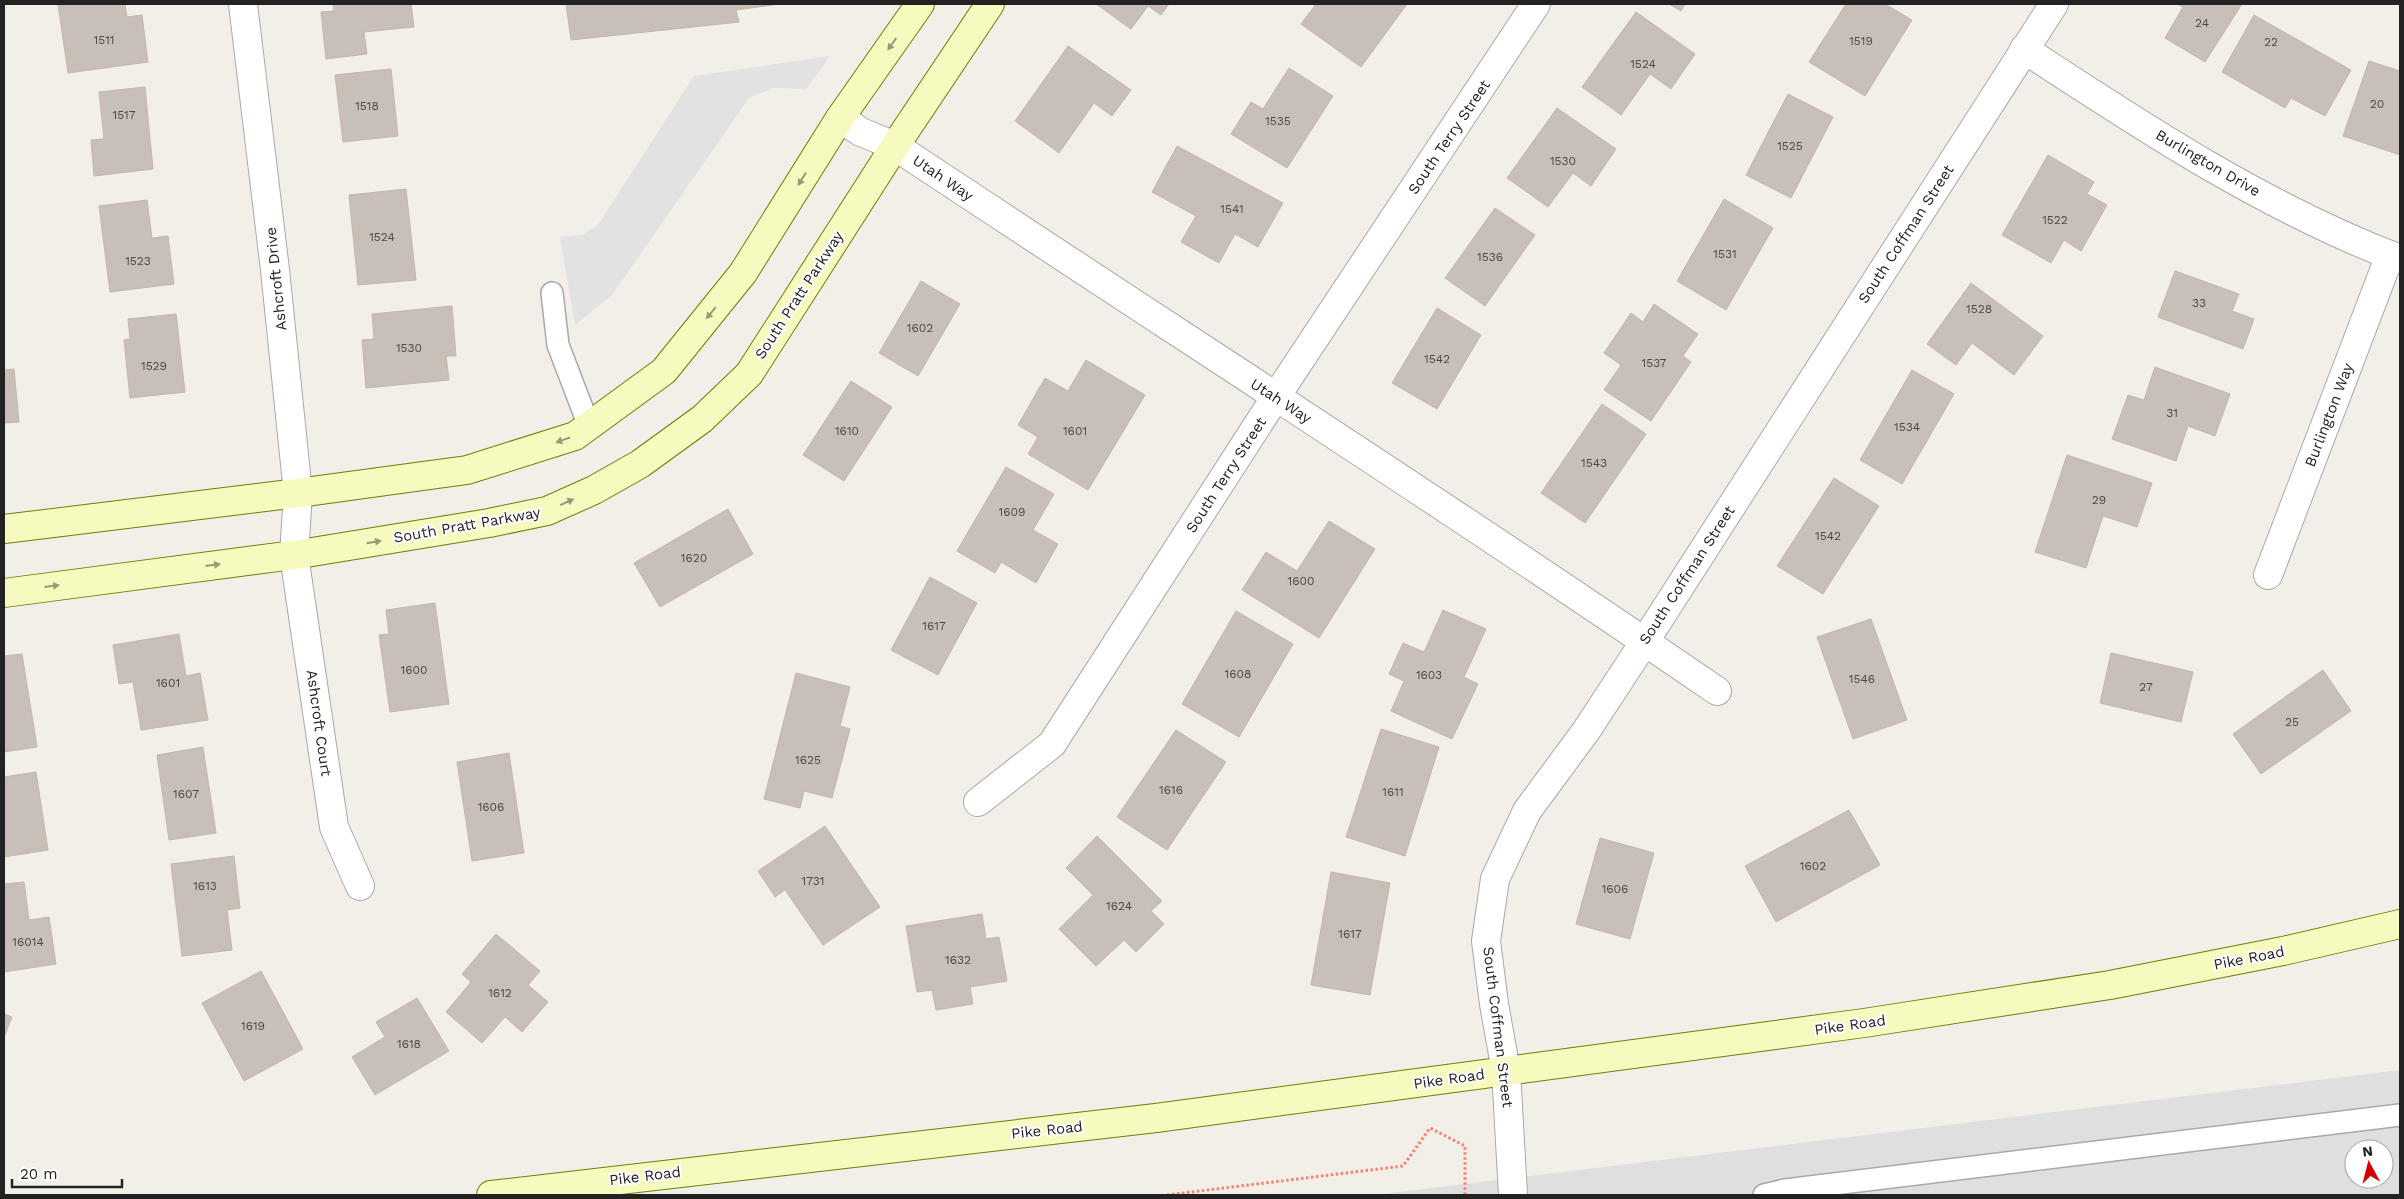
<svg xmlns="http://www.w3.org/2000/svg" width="2404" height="1199" viewBox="0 0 2404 1199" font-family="'Work Sans',sans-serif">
	<rect width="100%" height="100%" fill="#f2efe9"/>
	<path fill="#e0dfdf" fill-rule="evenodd" d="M2400 1070V1195H1374ZM2354 1149H2384V1179H2354Z"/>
	<polygon fill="#e2e2e2" points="830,56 806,89 773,88 749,98 612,295 575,325 560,237 582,235 598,225 694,76"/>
	<g fill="#c7bfb8" stroke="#c4b6ab">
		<polygon points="58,4 125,4 127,17 142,15 148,62 68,73"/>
		<polygon points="333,4 411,4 414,27 364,32 367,54 326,59 321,12 334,11"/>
		<polygon points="566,4 780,4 736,10 739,22 571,40"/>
		<polygon points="1096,4 1169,4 1161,15 1148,6 1131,29"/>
		<polygon points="1316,4 1407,4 1361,67 1301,24"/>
		<polygon points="1669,4 1685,4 1681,11"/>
		<polygon points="1846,4 1885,4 1912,20 1865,96 1809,62"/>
		<polygon points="2177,4 2242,4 2205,62 2165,38 2183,7"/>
		<polygon points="1636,12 1695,54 1671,89 1650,74 1621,115 1582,87"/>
		<polygon points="2254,15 2351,70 2325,116 2291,98 2285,108 2222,72"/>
		<polygon points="1068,46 1131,90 1112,116 1094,103 1059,153 1015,121"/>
		<polygon points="2369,61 2400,71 2400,155 2343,136"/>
		<polygon points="1289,68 1333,96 1287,168 1231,134 1251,102 1263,109"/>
		<polygon points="391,69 398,136 343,142 335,75"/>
		<polygon points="145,87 153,169 94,176 91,140 104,139 99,92"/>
		<polygon points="1788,94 1833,117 1791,198 1746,175"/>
		<polygon points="1557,108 1616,149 1591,186 1573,173 1548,207 1507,178"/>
		<polygon points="1177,146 1283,203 1258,247 1235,234 1219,263 1181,242 1196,216 1152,192"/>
		<polygon points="2048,155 2094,182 2087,194 2107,205 2081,251 2064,240 2051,263 2002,235"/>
		<polygon points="406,189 416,280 358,285 349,195"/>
		<polygon points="1724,199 1773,228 1726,310 1677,281"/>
		<polygon points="147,200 152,238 168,236 174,284 110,292 99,206"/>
		<polygon points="1495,208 1535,235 1485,306 1445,278"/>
		<polygon points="2175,271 2239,294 2232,311 2254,319 2243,349 2158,317"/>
		<polygon points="921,281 960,304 918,376 879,353"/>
		<polygon points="1971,283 2043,336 2014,375 1972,343 1956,365 1927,344"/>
		<polygon points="1654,304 1698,334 1683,356 1691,362 1651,421 1604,390 1621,365 1604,353 1631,313 1643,322"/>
		<polygon points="452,306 456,356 446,356 449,380 366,388 362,340 374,339 372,314"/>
		<polygon points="1437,308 1481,335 1437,409 1392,383"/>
		<polygon points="176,314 185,392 130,398 124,340 130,339 128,319"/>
		<polygon points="1086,360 1145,395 1088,490 1028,454 1038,437 1018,425 1045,378 1068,391"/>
		<polygon points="2155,367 2230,394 2215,436 2188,426 2176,461 2112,439 2128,395 2144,400"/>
		<polygon points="14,369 19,422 4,423 4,370"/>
		<polygon points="1912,370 1954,394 1902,484 1860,460"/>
		<polygon points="851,381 892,407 844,481 803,455"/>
		<polygon points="1602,404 1646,434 1585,523 1541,493"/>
		<polygon points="2067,455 2152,483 2137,527 2103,516 2086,568 2035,552"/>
		<polygon points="1006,467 1054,494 1033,530 1058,544 1036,583 1001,562 995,573 957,551"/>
		<polygon points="1834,478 1879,506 1823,594 1777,566"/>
		<polygon points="728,509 753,554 660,607 634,563"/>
		<polygon points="1329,521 1375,549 1319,638 1242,590 1266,552 1297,571"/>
		<polygon points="930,577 977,603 938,675 891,650"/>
		<polygon points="435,603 449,704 390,712 379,635 389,634 386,610"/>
		<polygon points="1443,610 1486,629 1464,677 1478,684 1452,739 1391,711 1404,681 1389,674 1403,643 1424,652"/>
		<polygon points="1236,611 1293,644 1239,737 1182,704"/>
		<polygon points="1871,619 1907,720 1853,739 1817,637"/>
		<polygon points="179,634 186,676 200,673 208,720 141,730 133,682 119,684 113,645"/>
		<polygon points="2111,653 2193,672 2181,722 2100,703"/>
		<polygon points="22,654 37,747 4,752 4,656"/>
		<polygon points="2323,670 2351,711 2261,774 2233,734"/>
		<polygon points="796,673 850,687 840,726 850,729 832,798 804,791 800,808 764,799"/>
		<polygon points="1381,729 1439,747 1405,856 1346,837"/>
		<polygon points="1176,730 1226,762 1167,850 1117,817"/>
		<polygon points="203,747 216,833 169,840 157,755"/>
		<polygon points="509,753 524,853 472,861 457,762"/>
		<polygon points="36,772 48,850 4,857 4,777"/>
		<polygon points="1849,810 1880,865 1776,922 1745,866"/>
		<polygon points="825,826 880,907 823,945 785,890 775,897 758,871"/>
		<polygon points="1097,836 1162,901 1151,911 1164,924 1136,952 1124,940 1096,966 1059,929 1093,895 1066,868"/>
		<polygon points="1600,838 1654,853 1630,939 1576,924"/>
		<polygon points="234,856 240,908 227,910 232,950 182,956 171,864"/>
		<polygon points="1331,872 1390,883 1370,995 1311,985"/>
		<polygon points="24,882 29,920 49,917 56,964 4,972 4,884"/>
		<polygon points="982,914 986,939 999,937 1007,981 970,987 973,1004 936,1010 932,990 917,992 906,926"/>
		<polygon points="496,934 540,971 528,985 548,1002 522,1032 505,1017 482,1043 446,1012 471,982 462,974"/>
		<polygon points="261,971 303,1049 244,1081 202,1003"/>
		<polygon points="417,998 449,1051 375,1095 352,1057 385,1037 376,1022"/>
		<polygon points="4,1014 12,1017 4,1037"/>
	</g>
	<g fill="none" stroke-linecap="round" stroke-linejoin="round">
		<defs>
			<g id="lane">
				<polyline points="552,293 558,345 589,426"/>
				<polyline points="1764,1195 1785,1190 2400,1115"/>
			</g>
			<g id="street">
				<polyline points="243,4 275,270 298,493 294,555 334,827 360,886"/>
				<path d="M2024 49C2144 128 2266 208 2400 259"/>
				<path d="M840 118 861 132 895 146C1169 328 1446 505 1717 691"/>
				<polyline points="2268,575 2390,255"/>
				<polyline points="978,802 1052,744 1275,398 1536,4"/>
				<polyline points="1513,1195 1506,1071 1494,1004 1486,941 1495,879 1527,811 1586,731 1645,641 2054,4"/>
			</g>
			<g id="secondary">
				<polyline points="4,529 298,493 467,470 575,436 664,371 743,273 840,118 920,4"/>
				<polyline points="4,593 294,555 489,523 547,511 594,490 640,464 702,419 749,374 895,146 990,4"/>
				<polyline points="491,1195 1156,1118 1864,1023 2110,985 2283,951 2400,924"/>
			</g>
		</defs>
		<use href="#lane" stroke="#a9a9a9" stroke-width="24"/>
		<use href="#street" stroke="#a9a9a9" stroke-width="30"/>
		<use href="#secondary" stroke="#707d05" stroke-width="30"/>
		<polyline stroke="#fa8072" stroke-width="3" stroke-dasharray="2.5 2.5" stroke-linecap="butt" points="1167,1195 1403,1166 1430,1128 1465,1146 1465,1195"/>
		<use href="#lane" stroke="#fff" stroke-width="21"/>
		<use href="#street" stroke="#fff" stroke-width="28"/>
		<use href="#secondary" stroke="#f7fabf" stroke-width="28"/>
	</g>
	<defs><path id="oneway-solid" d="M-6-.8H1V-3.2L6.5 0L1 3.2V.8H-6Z" transform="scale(1.25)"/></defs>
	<g fill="#979978">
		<use href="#oneway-solid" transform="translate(892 44) rotate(125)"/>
		<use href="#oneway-solid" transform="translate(802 179) rotate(122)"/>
		<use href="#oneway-solid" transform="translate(711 313) rotate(129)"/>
		<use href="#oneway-solid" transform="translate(563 440) rotate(161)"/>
		<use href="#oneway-solid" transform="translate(567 502) rotate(-24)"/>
		<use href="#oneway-solid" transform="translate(374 542) rotate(-9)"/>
		<use href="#oneway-solid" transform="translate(213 565) rotate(-7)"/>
		<use href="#oneway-solid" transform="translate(52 586) rotate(-7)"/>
	</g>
	<g text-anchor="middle" stroke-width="4" stroke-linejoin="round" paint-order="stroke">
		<g font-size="12" fill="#4b4948">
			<text x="2202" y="27">24</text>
			<text x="104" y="44">1511</text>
			<text x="1861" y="45">1519</text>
			<text x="2271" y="46">22</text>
			<text x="1643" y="68">1524</text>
			<text x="2377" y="108">20</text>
			<text x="367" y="110">1518</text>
			<text x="124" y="119">1517</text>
			<text x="1278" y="125">1535</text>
			<text x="1790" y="150">1525</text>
			<text x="1563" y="165">1530</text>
			<text x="1232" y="213">1541</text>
			<text x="2055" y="224">1522</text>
			<text x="382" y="241">1524</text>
			<text x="1725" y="258">1531</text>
			<text x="1490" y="261">1536</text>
			<text x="138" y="265">1523</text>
			<text x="2199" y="307">33</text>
			<text x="1979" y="313">1528</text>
			<text x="920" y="332">1602</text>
			<text x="409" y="352">1530</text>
			<text x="1437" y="363">1542</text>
			<text x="1654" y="367">1537</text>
			<text x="154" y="370">1529</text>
			<text x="2172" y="417">31</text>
			<text x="1907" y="431">1534</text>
			<text x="847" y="435">1610</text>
			<text x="1075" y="435">1601</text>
			<text x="1594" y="467">1543</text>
			<text x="2099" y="504">29</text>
			<text x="1012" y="516">1609</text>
			<text x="1828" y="540">1542</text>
			<text x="694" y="562">1620</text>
			<text x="1301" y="585">1600</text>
			<text x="934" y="630">1617</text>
			<text x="414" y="674">1600</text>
			<text x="1238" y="678">1608</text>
			<text x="1429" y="679">1603</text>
			<text x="1862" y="683">1546</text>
			<text x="168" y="687">1601</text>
			<text x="2146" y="691">27</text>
			<text x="2292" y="726">25</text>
			<text x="808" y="764">1625</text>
			<text x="1171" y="794">1616</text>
			<text x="1393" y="796">1611</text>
			<text x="186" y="798">1607</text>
			<text x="491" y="811">1606</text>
			<text x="1813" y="870">1602</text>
			<text x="813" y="885">1731</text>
			<text x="205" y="890">1613</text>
			<text x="1615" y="893">1606</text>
			<text x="1119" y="910">1624</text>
			<text x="1350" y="938">1617</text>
			<text x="28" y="946">16014</text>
			<text x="958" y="964">1632</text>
			<text x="500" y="997">1612</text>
			<text x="253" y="1030">1619</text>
			<text x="409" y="1048">1618</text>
		</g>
		<g font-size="15" fill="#222" stroke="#fff">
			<text transform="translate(1449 137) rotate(-56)" y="5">South Terry Street</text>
			<text transform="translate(2208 163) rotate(30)" y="5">Burlington Drive</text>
			<text transform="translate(943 178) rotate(34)" y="5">Utah Way</text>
			<text transform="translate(1906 234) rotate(-57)" y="5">South Coffman Street</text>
			<text transform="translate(276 279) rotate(-96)" y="5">Ashcroft Drive</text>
			<text transform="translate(799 295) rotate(-57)" y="5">South Pratt Parkway</text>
			<text transform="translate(1281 401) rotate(33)" y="5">Utah Way</text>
			<text transform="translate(2329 415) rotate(-69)" y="5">Burlington Way</text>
			<text transform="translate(1226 475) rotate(-57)" y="5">South Terry Street</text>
			<text transform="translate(467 525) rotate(-10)" y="5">South Pratt Parkway</text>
			<text transform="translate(1687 575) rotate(-57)" y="5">South Coffman Street</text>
			<text transform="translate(319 723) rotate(82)" y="5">Ashcroft Court</text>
			<text transform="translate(2249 958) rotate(-11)" y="5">Pike Road</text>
			<text transform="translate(1850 1025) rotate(-8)" y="5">Pike Road</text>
			<text transform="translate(1498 1027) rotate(83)" y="5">South Coffman Street</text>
			<text transform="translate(1449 1079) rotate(-8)" y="5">Pike Road</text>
			<text transform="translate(1047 1130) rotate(-6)" y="5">Pike Road</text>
			<text transform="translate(645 1176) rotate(-7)" y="5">Pike Road</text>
		</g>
	</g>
	<rect width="2404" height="1199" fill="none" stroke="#222222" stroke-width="10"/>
	<g transform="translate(2369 1164) rotate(353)"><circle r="24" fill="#ffffff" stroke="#a7a7a7"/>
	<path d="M0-4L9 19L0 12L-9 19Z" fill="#d40000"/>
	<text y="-8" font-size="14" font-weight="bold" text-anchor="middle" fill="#222222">N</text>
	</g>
	<path d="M12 1179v8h110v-8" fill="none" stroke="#222222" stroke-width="2.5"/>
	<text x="20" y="1179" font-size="15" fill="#222222" stroke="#ffffff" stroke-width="4" paint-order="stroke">20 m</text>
</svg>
